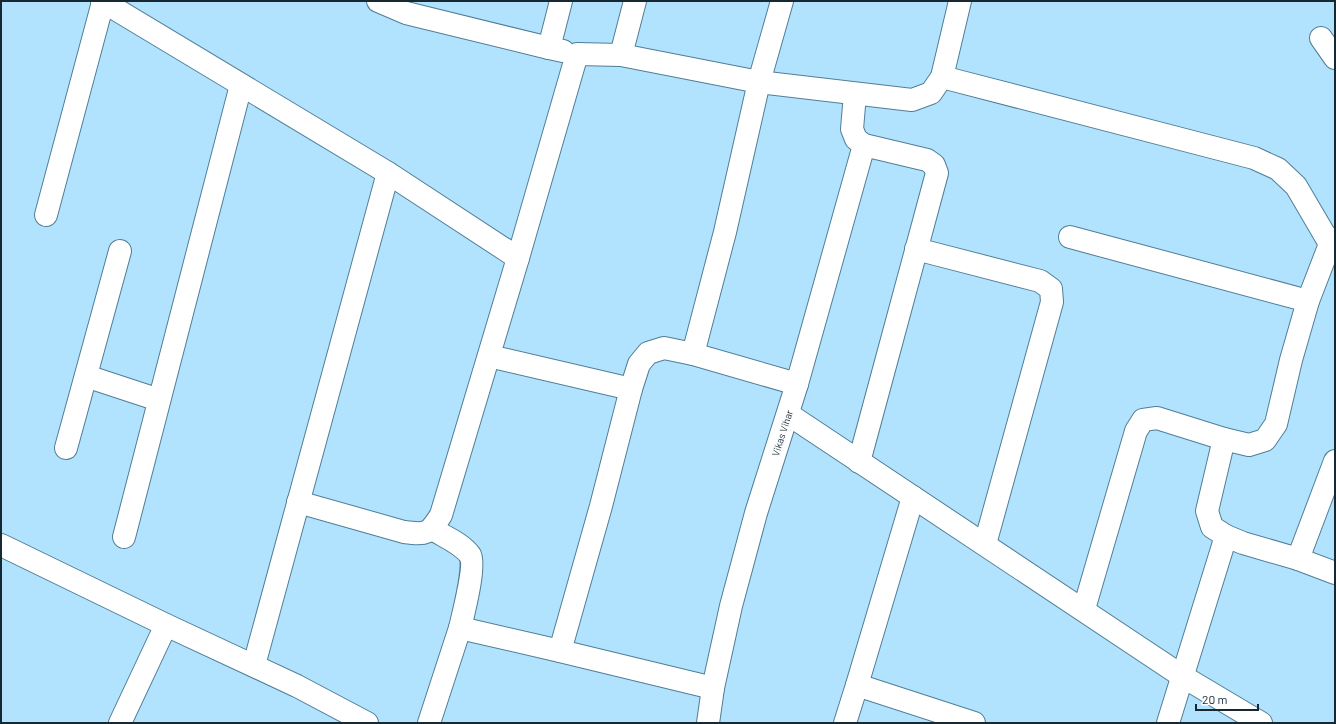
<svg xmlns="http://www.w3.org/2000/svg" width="1336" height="724" viewBox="0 0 1336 724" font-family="Barlow,sans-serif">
	<rect width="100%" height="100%" fill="#b2e3fe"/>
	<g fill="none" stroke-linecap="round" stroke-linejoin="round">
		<defs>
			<g id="minor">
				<path d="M102 1 388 173 518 258 441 515C429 534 427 535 404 532L298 502"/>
				<polyline points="378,1 406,13 549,48"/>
				<polyline points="561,1 549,48 563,51"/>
				<polyline points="782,1 759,82 725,232 693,354 797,384"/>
				<polyline points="1321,38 1335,58"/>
				<polyline points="621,55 635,1"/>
				<polyline points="942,77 960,1"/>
				<polyline points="855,94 852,129 856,139 864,145 927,160 934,165 937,173 859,462"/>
				<polyline points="46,215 103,2"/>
				<polyline points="1070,237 1308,301"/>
				<polyline points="916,249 1040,281 1051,289 1052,302 985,544"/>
				<polyline points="518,258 577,54 621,55 759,82 912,100 931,93 942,77 1254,158 1278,169 1296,186 1330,244"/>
				<polyline points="693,354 664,348 648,353 639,364 631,389 601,506 560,651 713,688"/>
				<polyline points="489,356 631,389"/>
				<polyline points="86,376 159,400"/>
				<polyline points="788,414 1182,676 1261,723"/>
				<polyline points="1224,439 1207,511 1212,527 1226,536"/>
				<polyline points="66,448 120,251"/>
				<polyline points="1335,461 1298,559 1335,573"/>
				<path d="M432 529C445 537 461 543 470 555 476 565 463 615 460 628"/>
				<polyline points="124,537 241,85"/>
				<polyline points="1,545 166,625 297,686 367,723"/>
				<polyline points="1084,609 1136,431 1143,420 1157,418 1224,439 1249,445 1265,440 1276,424 1291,360 1308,301 1330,244 1335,239"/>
				<polyline points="254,665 388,173"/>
				<polyline points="857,685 974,723"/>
				<polyline points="120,723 166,625"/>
				<polyline points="429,723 460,628 560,651"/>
				<polyline points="708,723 713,688 731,606 756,513 797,384 864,145"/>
				<polyline points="845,723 857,685 913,497"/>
				<polyline points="1168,723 1226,536 1243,543 1298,559"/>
			</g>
		</defs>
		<use href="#minor" stroke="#507e96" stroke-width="24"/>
		<use href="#minor" stroke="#fff" stroke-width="22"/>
	</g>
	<g text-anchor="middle" stroke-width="4" stroke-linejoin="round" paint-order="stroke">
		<g font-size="10" fill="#162933" stroke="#fcfcfc">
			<text transform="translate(782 433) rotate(-72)" y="4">Vikas Vihar</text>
		</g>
	</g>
	<rect width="1336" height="724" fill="none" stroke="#162933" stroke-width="4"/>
	<path d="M1196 704v6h62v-6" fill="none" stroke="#162933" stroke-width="2"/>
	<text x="1202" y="704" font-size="12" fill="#162933" stroke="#fcfcfc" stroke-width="3" paint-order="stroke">20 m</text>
</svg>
